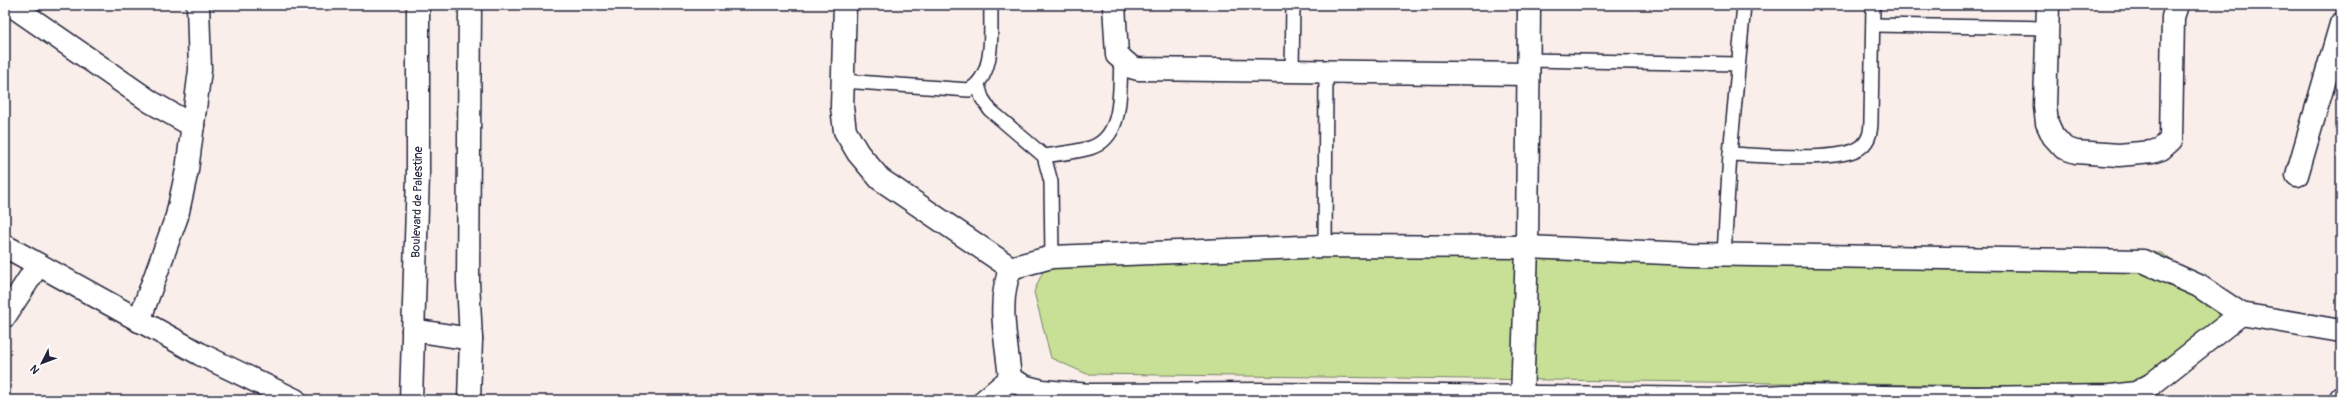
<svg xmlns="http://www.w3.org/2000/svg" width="2346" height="405" viewBox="0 0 2346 405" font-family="Pangolin,sans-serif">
	<rect width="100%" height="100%" fill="#f9eeea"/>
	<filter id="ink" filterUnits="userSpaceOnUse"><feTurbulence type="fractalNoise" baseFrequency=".025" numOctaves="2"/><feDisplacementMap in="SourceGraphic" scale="8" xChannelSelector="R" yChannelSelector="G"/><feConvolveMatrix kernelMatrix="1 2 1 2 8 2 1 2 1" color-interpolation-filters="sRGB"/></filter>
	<g filter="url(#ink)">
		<polygon fill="#c8e095" stroke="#758168" points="1326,252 2161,253 2235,305 2131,387 2013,386 1087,374 1051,358 1034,292 1049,257"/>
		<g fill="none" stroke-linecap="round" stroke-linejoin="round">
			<defs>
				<g id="service">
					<polyline points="1873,25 2047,28"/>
					<polyline points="1528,60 1738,64"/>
					<polyline points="1292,71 1293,5"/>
					<path d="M843 81 969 90C996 75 990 32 991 5"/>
					<polyline points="978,85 982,98 990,110 1044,156 1051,182 1052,257"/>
					<path d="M1730 154C1758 155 1839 163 1861 147 1870 140 1871 130 1871 119L1873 5"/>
					<path d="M1044 156C1059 154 1075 152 1090 148 1125 137 1119 89 1121 60"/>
					<polyline points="1325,246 1326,72"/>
					<polyline points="1724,254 1730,154 1744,5"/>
				</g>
				<g id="minor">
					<polyline points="11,5 151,102 193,126"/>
					<polyline points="845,5 842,107 845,131 858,153 880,179 1011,268 1052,257 1325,246 1527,247 1691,254 2143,261 2199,286 2241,314 2341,331"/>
					<polyline points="1114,5 1117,55 1131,67 1138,69 1528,74"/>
					<polyline points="2048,5 2045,106 2047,123 2053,136 2064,148 2076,152 2119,155 2152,152 2161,149 2171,140 2173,17 2177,5"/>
					<polyline points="2297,175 2341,24"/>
					<polyline points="5,246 200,354 295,400"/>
					<polyline points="5,316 38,265"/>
					<polyline points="139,321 177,216 187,170 200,70 198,5"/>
					<polyline points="1010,379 1026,387 1042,391 1090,395 1263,394 1727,399 1784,396 1976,398 2111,396 2136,393 2152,384 2241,314"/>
					<path d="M1010 379C1007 342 996 302 1011 268"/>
					<polyline points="985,400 1010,379"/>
					<polyline points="1522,400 1527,247 1529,5"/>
					<polyline points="2341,400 2341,398"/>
				</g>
				<g id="tertiary">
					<polyline points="413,330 471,339"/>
					<path id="s1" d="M411 400 418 175V5"/>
					<polyline points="469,400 471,339 468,282 470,5"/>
				</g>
			</defs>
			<use href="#service" stroke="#22223b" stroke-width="16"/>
			<use href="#minor" stroke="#22223b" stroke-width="25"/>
			<use href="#tertiary" stroke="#22223b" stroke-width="25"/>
			<use href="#service" stroke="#fff" stroke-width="13"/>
			<use href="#minor" stroke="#fff" stroke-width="22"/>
			<use href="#tertiary" stroke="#fff" stroke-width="22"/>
		</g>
	</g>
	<g text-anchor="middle" stroke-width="4" stroke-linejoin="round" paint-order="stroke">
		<g font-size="12" fill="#22223b" stroke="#fff">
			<text dy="4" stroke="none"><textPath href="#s1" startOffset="198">Boulevard de Palestine</textPath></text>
		</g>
	</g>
	<rect width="2346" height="405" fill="none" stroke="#fff" stroke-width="20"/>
	<rect x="10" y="10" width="2326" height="385" fill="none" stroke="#22223b" stroke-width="1.5" filter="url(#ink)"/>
	<g transform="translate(42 363) rotate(228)" stroke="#ffffff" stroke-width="3" paint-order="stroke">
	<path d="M0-3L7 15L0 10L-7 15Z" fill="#22223b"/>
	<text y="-6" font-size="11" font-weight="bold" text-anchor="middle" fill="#22223b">N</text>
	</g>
</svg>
